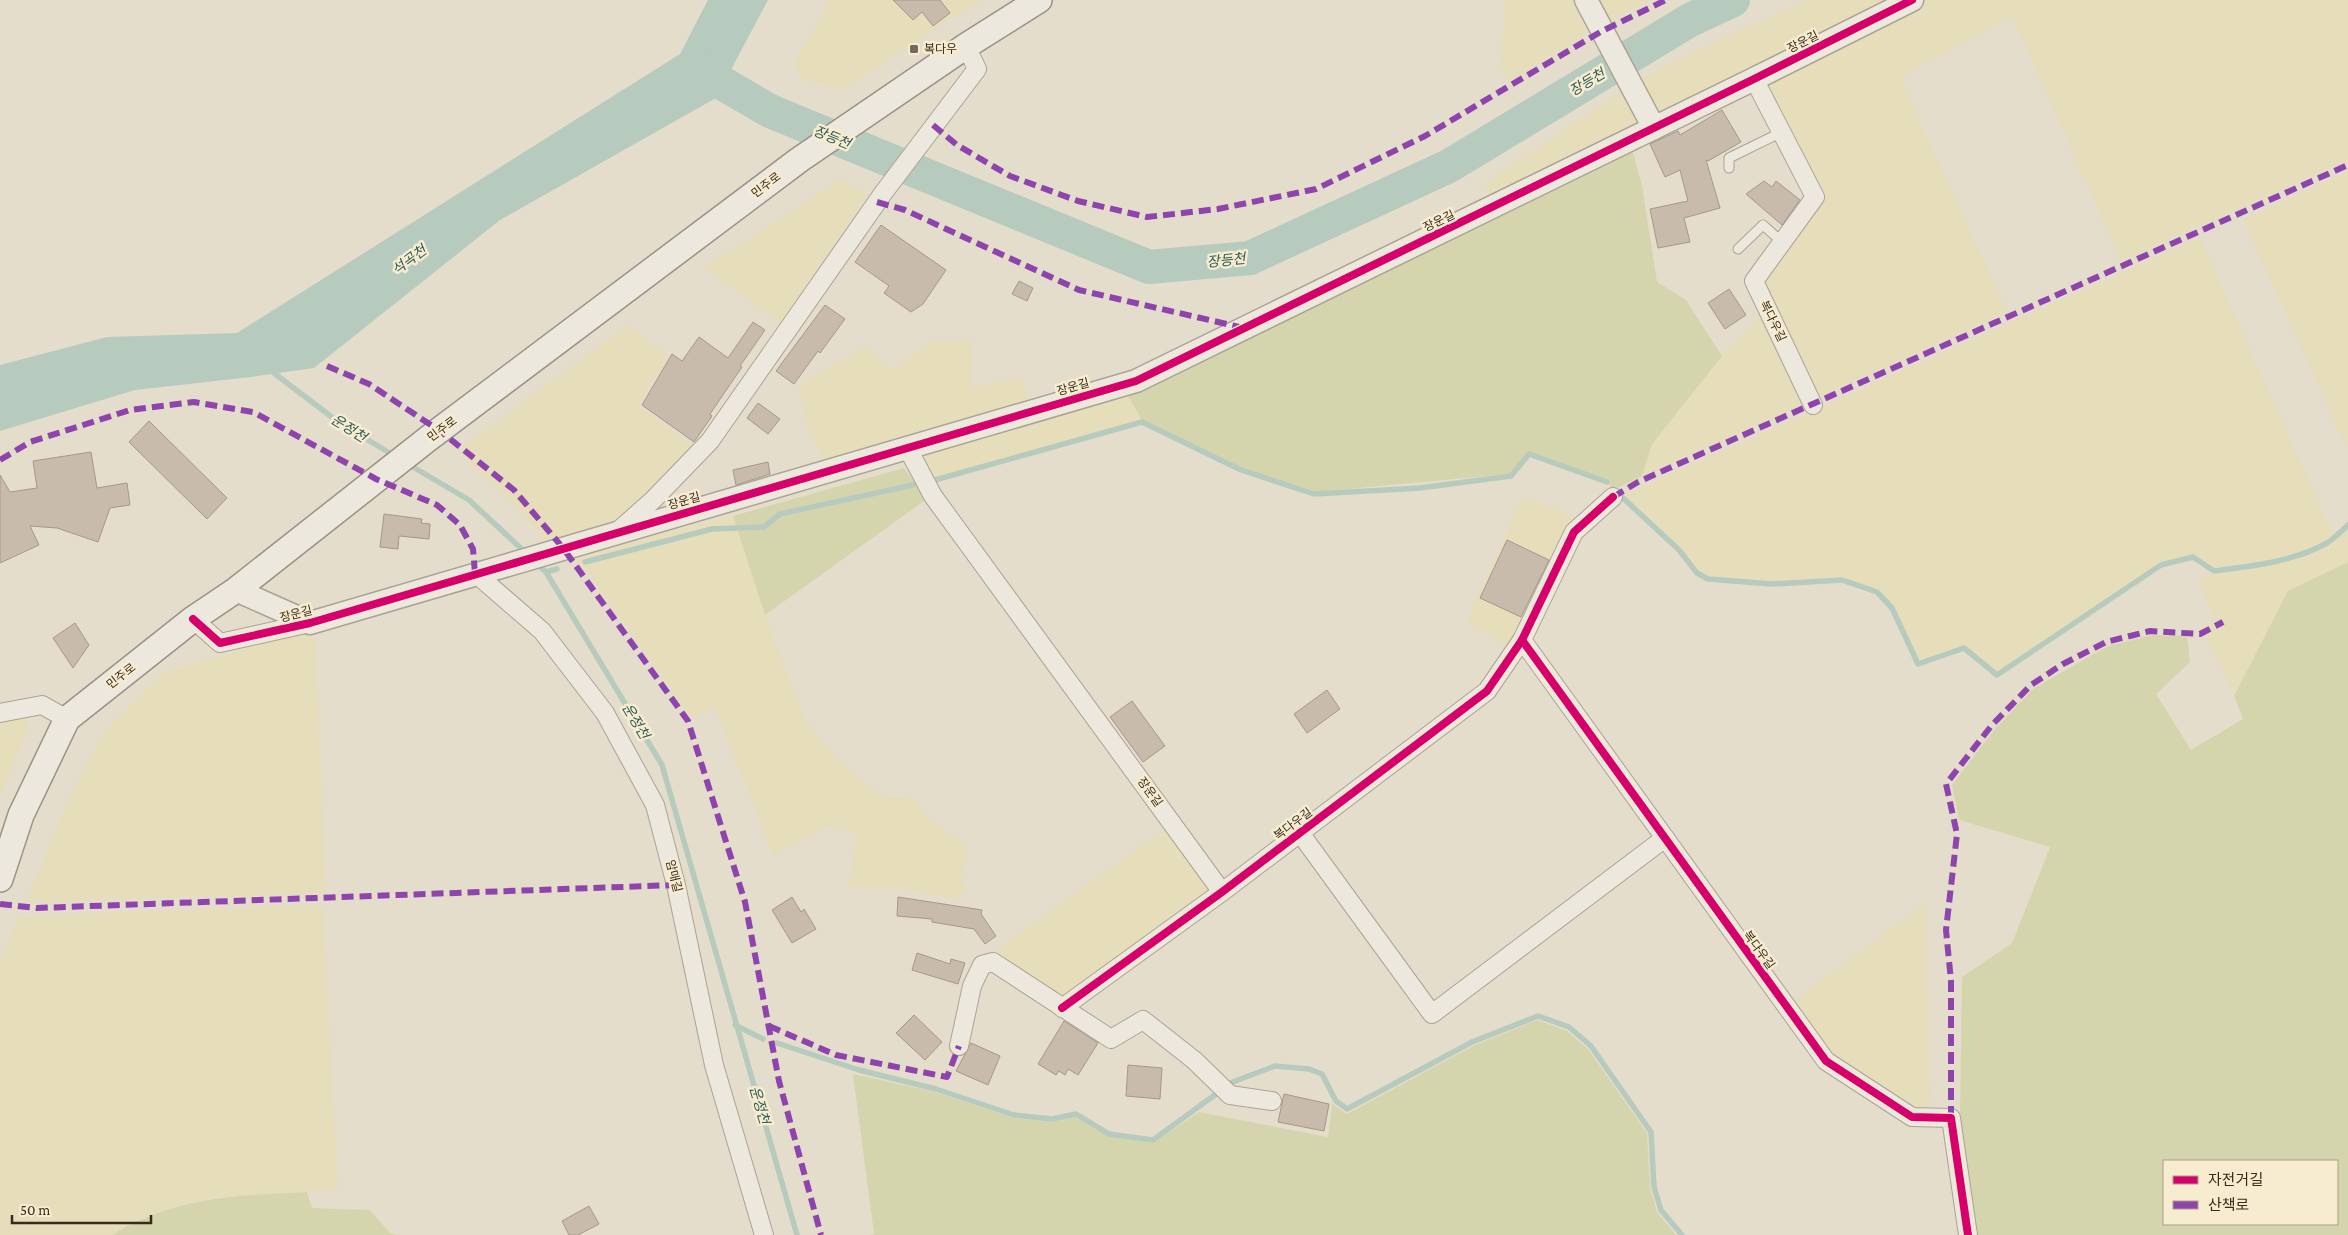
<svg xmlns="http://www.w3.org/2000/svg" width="2348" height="1235" viewBox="0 0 2348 1235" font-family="'Crimson Pro','Noto Sans KR',serif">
	<rect width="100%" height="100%" fill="#e5ddcb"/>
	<g fill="#e6ddba">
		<polygon points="830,0 984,0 924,35 843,90 801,79 794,65"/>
		<polygon points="1505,0 1580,0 1590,25 1581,38 1509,81 1501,68"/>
		<polygon points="1596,0 1651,0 1608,21"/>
		<polygon points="1807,0 1898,0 1659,118 1637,81 1676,60"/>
		<polygon points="1927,0 2348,0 2348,160 2121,261 2012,16 1900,78 2007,312 1813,399 1758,281 1813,215 1822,198 1794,136 1776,111 1764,83"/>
		<polygon points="1625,89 1635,107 1636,124 1619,141 1496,205 1484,184"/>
		<polygon points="2348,172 2348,451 2243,219"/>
		<polygon points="841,179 868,194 780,323 703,268"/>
		<polygon points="2200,238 2333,535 2328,539 2302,552 2256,562 2215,568 2193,554 2160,563 1997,672 1964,645 1919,660 1894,606 1878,589 1843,577 1772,581 1708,576 1697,571 1680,548 1624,495"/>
		<polygon points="1764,311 1808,402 1642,476 1652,444 1722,356"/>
		<polygon points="629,325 668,357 638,406 694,446 640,506 603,529 545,541 523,514 458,450"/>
		<polygon points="931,341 972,341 971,388 1021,377 1029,401 825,466 815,437 810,438 798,388 820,372 868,346 893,371"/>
		<polygon points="1125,391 1142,420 931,479 924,465 926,452"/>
		<polygon points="1523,496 1579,519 1521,633 1508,648 1467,621"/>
		<polygon points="733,516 765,615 804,718 846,768 881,795 916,799 925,816 968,846 961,879 968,890 954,899 900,889 848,888 857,834 825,827 774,856 715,708 692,718 575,556"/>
		<polygon points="2348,528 2348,562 2288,591 2234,696 2202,627 2216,621 2197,581 2213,573 2304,557 2330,544"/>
		<polygon points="315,630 326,893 26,902 68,801 103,732 164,672"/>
		<polygon points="24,714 28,728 0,796 0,719"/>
		<polygon points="1167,827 1211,891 1065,997 1054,996 994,952"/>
		<polygon points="1926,903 1930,1109 1912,1109 1833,1057 1794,1001"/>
		<polygon points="323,905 338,1190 222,1196 174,1206 122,1228 113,1235 0,1235 0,963 18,916"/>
	</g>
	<g fill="#d4d5ad" fill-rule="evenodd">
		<polygon points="1631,147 1642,185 1657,282 1686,300 1722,356 1652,444 1642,476 1609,492 1610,480 1528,453 1509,474 1315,492 1242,468 1142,420 1125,391"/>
		<polygon points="904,468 927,499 765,615 733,516"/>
		<path d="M2348 562V1235H1977L1960 1115 1962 977 2012 943 2050 847 1959 820 1952 785 1994 730 2033 689 2108 646 2152 635 2187 636 2190 662 2156 694 2191 750 2243 719 2234 696 2288 591ZM2164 1161H2337V1224H2164Z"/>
		<polygon points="1538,1020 1567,1031 1588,1049 1647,1133 1650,1187 1657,1212 1676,1235 868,1235 874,1234 853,1074 935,1092 1014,1118 1052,1122 1076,1117 1108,1136 1153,1143 1199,1112 1328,1137 1332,1104 1347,1114 1473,1046"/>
		<path d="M307 1192 312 1208 370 1210 390 1233 397 1235H113C124 1227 135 1222 148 1217 200 1195 251 1195 307 1192Z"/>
	</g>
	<polygon fill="#b7cabe" points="708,0 768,0 716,98 500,220 314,368 251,377 135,390 0,431 0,365 107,337 237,333 680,54"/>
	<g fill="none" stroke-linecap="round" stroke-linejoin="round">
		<g stroke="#b7cabe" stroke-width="5.5">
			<polyline points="270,370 337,421 396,457"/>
			<polyline points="408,464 469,500 526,553"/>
			<polyline points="935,480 1142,422 1241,470 1314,494 1420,488 1511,476 1529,454 1607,482"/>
			<path d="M1623 498 1679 550 1697 573 1708 579 1772 584 1842 580 1877 592 1892 608 1918 664 1964 648 1997 675 2161 565 2193 557 2214 571C2252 566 2293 562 2327 543 2335 538 2342 530 2348 525"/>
			<polyline points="585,562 712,529 764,527 780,514 913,485"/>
			<polyline points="536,563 546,572 662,765 797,1235"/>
			<polyline points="546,572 557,569"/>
			<polyline points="735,1025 763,1039"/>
			<polyline points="777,1043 859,1070 936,1089 1014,1115 1052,1119 1076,1114 1109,1134 1153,1140 1216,1094"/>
			<polyline points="1230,1083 1275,1066 1309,1069 1322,1074 1336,1101 1347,1109 1472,1042 1538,1016 1569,1027 1591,1046 1651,1132 1654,1187 1661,1210 1682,1235"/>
		</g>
		<polyline stroke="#b7cabe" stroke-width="34" points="696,68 770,111 1149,267 1250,258 1449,166 1690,20 1733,0"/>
	</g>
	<g fill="#c9bbac" stroke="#a5988a">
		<polygon points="893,0 940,0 950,13 933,26 922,12 913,20"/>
		<polygon points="1722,110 1741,142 1708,161 1706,160 1720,208 1684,218 1690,242 1658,248 1650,209 1688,201 1680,170 1665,177 1650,144 1678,131 1680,135"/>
		<polygon points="1764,181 1772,187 1776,181 1800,200 1782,225 1746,194"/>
		<polygon points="881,225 946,270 923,304 911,312 884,293 889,286 855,262"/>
		<polygon points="1019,281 1033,288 1027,301 1012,294"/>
		<polygon points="1729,289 1746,315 1725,329 1708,303"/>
		<polygon points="825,305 845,319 820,353 818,351 794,384 776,371"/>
		<polygon points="753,322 765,330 740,366 742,367 710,414 712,416 694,442 642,405 672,354 682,361 699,337 728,358"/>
		<polygon points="758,403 780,419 768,434 747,418"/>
		<polygon points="149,421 227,498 207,519 129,442"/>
		<polygon points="91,452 97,488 127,483 130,505 110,508 98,542 57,528 30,526 39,545 0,563 0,475 10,492 37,488 33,461"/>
		<polygon points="768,462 770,474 736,485 733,470"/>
		<polygon points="384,514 422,519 421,523 430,524 429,539 399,536 398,549 380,547"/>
		<polygon points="1507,540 1549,560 1521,617 1480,598"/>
		<polygon points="75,623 89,645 73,668 53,638"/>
		<polygon points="1327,690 1340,709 1307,733 1294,714"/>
		<polygon points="1132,701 1165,746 1143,762 1110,717"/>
		<polygon points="792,897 801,912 804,909 816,929 792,943 772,910"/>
		<polygon points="898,897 982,910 981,914 996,936 985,944 974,929 932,922 932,919 897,916"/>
		<polygon points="917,953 950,964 951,959 965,963 958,984 912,970"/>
		<polygon points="914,1015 942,1042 925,1060 896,1033"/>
		<polygon points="1064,1021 1098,1043 1078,1075 1068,1069 1065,1075 1059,1071 1056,1075 1038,1064"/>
		<polygon points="971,1043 1000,1056 988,1085 956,1071"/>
		<polygon points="1128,1065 1162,1068 1160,1099 1126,1096"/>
		<polygon points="1284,1094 1329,1104 1324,1131 1278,1122"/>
		<polygon points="589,1206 599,1224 578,1235 569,1235 562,1221"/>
	</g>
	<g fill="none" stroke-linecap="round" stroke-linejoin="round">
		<defs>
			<g id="service">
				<polyline points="1729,168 1729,158 1782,132"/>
				<polyline points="1738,249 1763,225 1782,242"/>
			</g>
			<g id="minor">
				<polyline points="1754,79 1815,197 1754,281 1813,405"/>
				<polyline points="907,447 933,496 1222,892"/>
				<polyline points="617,532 653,500 710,441 884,192 977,69 966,46"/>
				<polyline points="475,573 542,631 605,713 655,805 676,885 714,1065 764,1235"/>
				<polyline points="193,619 220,643 310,623"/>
				<polyline points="1522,640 1826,1061 1912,1117 1951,1118 1968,1235"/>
				<polyline points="0,713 42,705 67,719"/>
				<polyline points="1300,833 1432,1014 1665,838"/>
				<polyline points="1062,1008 1222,892 1487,691 1522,640 1574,532 1613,497"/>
				<polyline points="959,1046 972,986 982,965 993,962 1111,1039 1143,1020 1194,1060 1230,1095 1272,1101"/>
			</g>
			<g id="tertiary">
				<polyline points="1586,0 1654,128"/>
				<polyline points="236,590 310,623 1136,381 1754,79 1912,0"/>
			</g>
			<polyline id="secondary" points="0,879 21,815 67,719 193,619 236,590 429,438 799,160 966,46 1039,0"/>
		</defs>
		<use href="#service" stroke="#aaa295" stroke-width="11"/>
		<use href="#minor" stroke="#aaa295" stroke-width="20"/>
		<use href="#tertiary" stroke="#aaa295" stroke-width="25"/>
		<use href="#secondary" stroke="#999184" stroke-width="28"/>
		<use href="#service" stroke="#ede8dd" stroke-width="9"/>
		<use href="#minor" stroke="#ede8dd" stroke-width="18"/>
		<use href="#tertiary" stroke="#ede8dd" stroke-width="22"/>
		<use href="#secondary" stroke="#ede8dd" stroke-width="25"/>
		<g stroke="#8e44ad" stroke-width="6" stroke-dasharray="12 6" stroke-linecap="butt">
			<polyline points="933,125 957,145 1010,176 1078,201 1147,217 1218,209 1316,189 1425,136 1602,31 1666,0"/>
			<polyline points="877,202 905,210 1079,290 1244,328"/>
			<polyline points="327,366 369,384 440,431 514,490 563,548 688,721 745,902 779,1081 821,1235"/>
			<polyline points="0,460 30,442 130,410 194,402 253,412 376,479 437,505 460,525 473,549 475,573"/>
			<polyline points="1613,497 1638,482 2348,165"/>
			<polyline points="0,904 37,908 676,885"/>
			<polyline points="769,1026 836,1055 947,1077 959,1046"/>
			<polyline points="1951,1118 1951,981 1946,930 1957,834 1946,784 1992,725 2031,685 2063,664 2106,642 2150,631 2200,634 2223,622"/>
		</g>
		<defs>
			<g id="cycleway">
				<polyline points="193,619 220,643 310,623 1136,381 1754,79 1912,0"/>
				<polyline points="1522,640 1826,1061 1912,1117 1951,1118 1968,1235"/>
				<polyline points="1062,1008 1222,892 1487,691 1522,640 1574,532 1613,497"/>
			</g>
		</defs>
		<use href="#cycleway" stroke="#f7ecd0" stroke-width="11"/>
		<use href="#cycleway" stroke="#d6006c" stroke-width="8"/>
	</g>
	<rect fill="#756959" stroke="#f7ecd0" stroke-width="2" x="909" y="44" width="10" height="10" rx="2.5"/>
	<g text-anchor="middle" stroke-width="5" stroke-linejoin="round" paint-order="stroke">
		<g font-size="12" fill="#392a1c" stroke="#f7ecd0">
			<text transform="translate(1803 42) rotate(-27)" y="4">장운길</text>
			<text transform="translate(766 185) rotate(-37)" y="4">민주로</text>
			<text transform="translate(1439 221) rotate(-26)" y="4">장운길</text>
			<text transform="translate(1773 321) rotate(64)" y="4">복다우길</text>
			<text transform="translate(1073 387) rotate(-16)" y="4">장운길</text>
			<text transform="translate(442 429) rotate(-36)" y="4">민주로</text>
			<text transform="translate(684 501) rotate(-16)" y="4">장운길</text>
			<text transform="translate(296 614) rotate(-14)" y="4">장운길</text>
			<text transform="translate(121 676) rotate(-38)" y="4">민주로</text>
			<text transform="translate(1150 792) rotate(54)" y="4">장운길</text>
			<text transform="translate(1293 824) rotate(-37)" y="4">복다우길</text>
			<text transform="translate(674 876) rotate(76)" y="4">암매길</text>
			<text transform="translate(1759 950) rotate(54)" y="4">복다우길</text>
		</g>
		<g font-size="12" fill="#392a1c" stroke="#f7ecd0" text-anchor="start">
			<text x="924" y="53">복다우</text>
		</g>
		<g font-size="14" font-style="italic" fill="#2b5956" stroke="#f7ecd0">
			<text transform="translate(1587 82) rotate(-31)" y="5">장등천</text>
			<text transform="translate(832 137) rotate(22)" y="5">장등천</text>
			<text transform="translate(409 260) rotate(-37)" y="5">석곡천</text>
			<text transform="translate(1226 260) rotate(-6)" y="5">장등천</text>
			<text transform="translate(349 428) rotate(32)" y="5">운정천</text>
			<text transform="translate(636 721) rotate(59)" y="5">운정천</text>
			<text transform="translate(760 1105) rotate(74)" y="5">운정천</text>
		</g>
	</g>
	<rect x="2163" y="1160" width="175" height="65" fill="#f7ecd0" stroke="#ab9e88"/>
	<rect x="2173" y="1176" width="25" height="8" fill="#d6006c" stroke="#ab9e88"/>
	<text x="2208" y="1185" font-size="15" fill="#392a1c">자전거길</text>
	<rect x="2173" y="1201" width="25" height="8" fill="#8e44ad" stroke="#ab9e88"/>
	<text x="2208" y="1210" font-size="15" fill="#392a1c">산책로</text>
	<path d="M12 1215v8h139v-8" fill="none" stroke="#392a1c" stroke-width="2.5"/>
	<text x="20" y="1215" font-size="15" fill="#392a1c" stroke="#f7ecd0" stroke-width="4" paint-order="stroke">50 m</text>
</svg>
